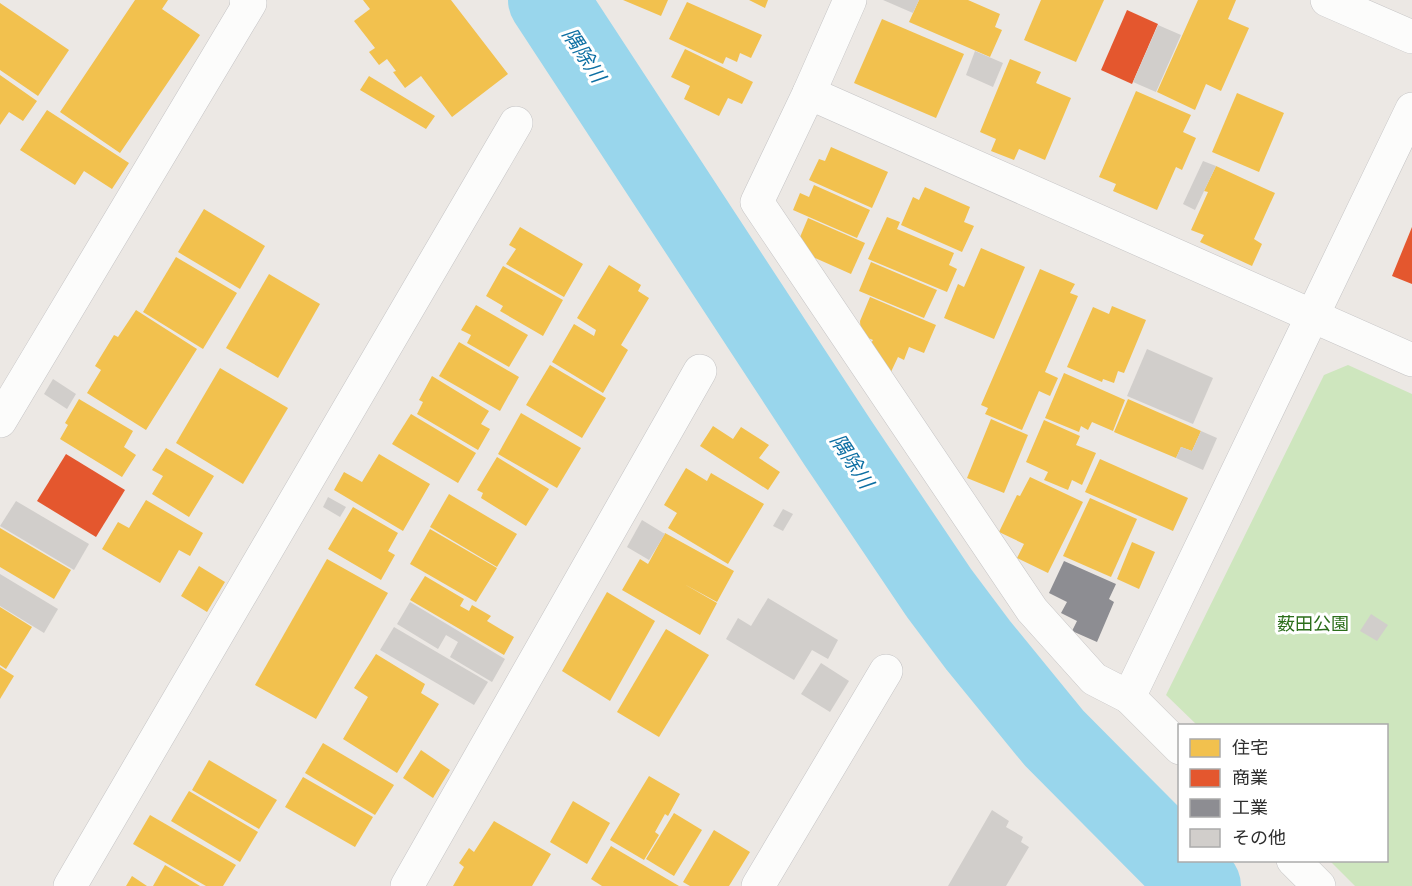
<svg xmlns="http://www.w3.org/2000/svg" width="1412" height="886" viewBox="0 0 1412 886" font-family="'Roboto Condensed','Noto Sans JP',sans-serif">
	<rect width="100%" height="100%" fill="#ece8e4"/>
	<polygon fill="#cee6be" points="1348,365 1412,394 1412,886 1355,886 1330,861 1386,860 1386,726 1197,725 1166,695 1324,375"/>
	<g fill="#f2c14e">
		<polygon points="135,0 168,0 162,9 200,35 120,153 60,112"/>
		<polygon points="363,0 451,0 508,74 452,117 421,76 405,88 393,72 396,71 387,59 379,65 369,52 375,48 354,21 370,9"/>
		<polygon points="623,0 668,0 661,16"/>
		<polygon points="749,0 768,0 765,8"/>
		<polygon points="919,0 968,0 1000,14 995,27 1002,30 990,57 909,22"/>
		<polygon points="1041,0 1104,0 1076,62 1024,40"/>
		<polygon points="1198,0 1236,0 1228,19 1249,28 1221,91 1206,84 1195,110 1157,92"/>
		<polygon points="687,2 762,35 751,58 740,53 737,62 726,57 723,64 669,39"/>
		<polygon points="0,3 69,50 38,96 0,70"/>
		<polygon points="882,19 964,54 936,118 854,83"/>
		<polygon points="685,49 753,82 742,104 728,98 719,116 684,99 690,86 671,77"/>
		<polygon points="1010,59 1041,72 1036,83 1071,98 1045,160 1019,149 1014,160 991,151 996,139 980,132"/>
		<polygon points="0,75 37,101 23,121 9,112 0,125"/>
		<polygon points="369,76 435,116 426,129 360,90"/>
		<polygon points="1136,91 1191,115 1183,132 1196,138 1182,170 1176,167 1157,210 1113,191 1116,184 1099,177"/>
		<polygon points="1237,93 1284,113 1259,172 1212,152"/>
		<polygon points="47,110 129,163 112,189 84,171 75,185 20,150"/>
		<polygon points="831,147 888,172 872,208 809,180 819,159 825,161"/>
		<polygon points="1216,166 1275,193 1254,239 1262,244 1252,266 1200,242 1204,235 1191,230 1208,192 1204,191"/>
		<polygon points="814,185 870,210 857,238 793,210 800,193 809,197"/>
		<polygon points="925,187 970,207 964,222 974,226 962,252 901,225 913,197 919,200"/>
		<polygon points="204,209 265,246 240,289 178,252"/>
		<polygon points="887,217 900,222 897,229 954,253 949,265 957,269 947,292 868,259"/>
		<polygon points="808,218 865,243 851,274 795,249"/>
		<polygon points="520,227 583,264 564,297 506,264 516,249 509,245"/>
		<polygon points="981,248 1025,267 994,339 944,318 958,284 964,287"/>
		<polygon points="176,257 237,293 203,349 143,312"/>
		<polygon points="871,262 937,290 924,318 859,291"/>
		<polygon points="609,265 641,285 638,291 649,298 621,345 628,350 603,393 552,362 574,324 594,336 596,330 577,318"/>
		<polygon points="503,266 563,300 543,336 500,311 503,306 486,296"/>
		<polygon points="1040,269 1075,284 1070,293 1078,296 1045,372 1058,378 1050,396 1039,391 1022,430 985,414 988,408 981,405"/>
		<polygon points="269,274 320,304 278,378 226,348"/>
		<polygon points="870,297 936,325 924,353 909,347 904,360 898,357 890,374 868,348 873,340 861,335 860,321"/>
		<polygon points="476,305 528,335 509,367 467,343 471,335 461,330"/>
		<polygon points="1112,306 1146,320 1124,373 1118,371 1114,383 1103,379 1102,382 1067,367 1093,307 1109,314"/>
		<polygon points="136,310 197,349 146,430 87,393 101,370 95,366 114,335 118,337"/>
		<polygon points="459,342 519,377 500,411 439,376"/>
		<polygon points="550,365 606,398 582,438 526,405"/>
		<polygon points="220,368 288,408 243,484 176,443"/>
		<polygon points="1064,373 1125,400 1113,431 1092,422 1088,430 1081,426 1079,432 1045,418"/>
		<polygon points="432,376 489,411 481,424 490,429 478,450 417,414 423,402 419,400"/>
		<polygon points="79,399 133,431 124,447 136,455 122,477 60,439 68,425 65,423"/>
		<polygon points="1128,399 1201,431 1192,451 1181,447 1176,458 1114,432"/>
		<polygon points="521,413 581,448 557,488 498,454"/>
		<polygon points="411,414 476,453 458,483 392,444"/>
		<polygon points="991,419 1028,435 1004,493 967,478"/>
		<polygon points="1044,420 1080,436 1076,445 1096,453 1082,485 1072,480 1068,490 1044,480 1048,472 1026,462"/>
		<polygon points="713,426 733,439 741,427 769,445 759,458 780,472 768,490 700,446"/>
		<polygon points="166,448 214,476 189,517 152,494 163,476 152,470"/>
		<polygon points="379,454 430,484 403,531 334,490 344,472 362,482"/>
		<polygon points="497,457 549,489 526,526 481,498 483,493 477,490"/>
		<polygon points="1100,459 1188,498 1173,531 1085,492"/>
		<polygon points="686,468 707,481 711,473 764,504 728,564 668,528 677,513 664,505"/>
		<polygon points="1030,477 1083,502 1048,573 1017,558 1024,544 999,532 1017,495 1020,496"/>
		<polygon points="449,494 517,534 497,567 430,527"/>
		<polygon points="1090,498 1137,519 1111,577 1063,556"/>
		<polygon points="146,500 203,533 190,556 179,550 160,583 102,549 118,522 129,528"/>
		<polygon points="353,507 398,533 388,551 395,555 381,580 328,549"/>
		<polygon points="0,528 71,570 54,599 0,567"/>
		<polygon points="430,529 497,568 476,602 410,564"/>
		<polygon points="665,533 734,571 717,602 684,584 717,603 700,635 622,590 640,559 648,564"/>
		<polygon points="1132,542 1155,552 1139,589 1117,579"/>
		<polygon points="327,559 388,593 316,719 255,685"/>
		<polygon points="199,566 225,582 207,612 181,596"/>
		<polygon points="425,576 464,599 460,606 469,611 472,605 491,616 487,621 514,637 504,655 410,600"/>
		<polygon points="607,592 655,621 610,701 562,671"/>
		<polygon points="0,607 32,627 6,669 0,665"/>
		<polygon points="666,629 709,655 659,737 617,712"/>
		<polygon points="376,654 425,684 421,693 439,704 397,773 343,739 368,697 354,688"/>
		<polygon points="0,667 14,676 0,699"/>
		<polygon points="323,743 394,785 375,815 305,773"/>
		<polygon points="421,750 450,770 433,798 403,778"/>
		<polygon points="209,760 277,800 259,829 192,790"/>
		<polygon points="649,776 680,794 668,816 665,814 655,832 659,835 644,860 610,840"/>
		<polygon points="303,777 373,817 355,847 285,807"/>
		<polygon points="189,791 258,832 240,862 171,821"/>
		<polygon points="573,801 610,823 587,864 550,842"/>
		<polygon points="674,813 702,830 674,876 646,859"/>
		<polygon points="150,815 236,865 223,886 206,886 133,844"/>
		<polygon points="494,821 551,854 532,886 453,886 464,867 459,863 469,848 474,852"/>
		<polygon points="714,830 750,852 729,886 690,886 683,882"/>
		<polygon points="611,846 679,886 602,886 591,879"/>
		<polygon points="165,865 200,886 153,886"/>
		<polygon points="132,876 147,886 126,886"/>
	</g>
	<g fill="#e4572e">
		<polygon points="1127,10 1158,24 1132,84 1101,70"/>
		<polygon points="1412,227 1412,284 1392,276"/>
		<polygon points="66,454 125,490 96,537 37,501"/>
	</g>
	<polygon fill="#8d8d92" points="1064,561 1116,584 1109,599 1114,602 1097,642 1072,631 1077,621 1061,613 1067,602 1049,593"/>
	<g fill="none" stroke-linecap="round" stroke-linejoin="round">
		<polyline stroke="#99d6ec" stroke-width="80" points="548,0 838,443 939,593 978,645 1054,738 1201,886"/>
	</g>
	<g fill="#d1cecb">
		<polygon points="883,0 919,0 913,13"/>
		<polygon points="1158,25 1181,35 1156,92 1133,82"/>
		<polygon points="975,51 1003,63 993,87 966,75"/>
		<polygon points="1203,161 1216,166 1195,210 1183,204"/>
		<polygon points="1147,349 1213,378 1193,424 1127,396"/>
		<polygon points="53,379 76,394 67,409 44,394"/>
		<polygon points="1201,431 1217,438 1203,470 1176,458 1181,447 1192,451"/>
		<polygon points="328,497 346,507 340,517 323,507"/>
		<polygon points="16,501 89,544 74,570 0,526"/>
		<polygon points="783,509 793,514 783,531 773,526"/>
		<polygon points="642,520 665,534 649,560 627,547"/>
		<polygon points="0,574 58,609 44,633 0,606"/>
		<polygon points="768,598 838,640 828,659 812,650 794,680 726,639 738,618 751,626"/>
		<polygon points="410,602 505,659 492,682 450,657 458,642 446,635 438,649 397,624"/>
		<polygon points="1371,614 1388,625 1377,641 1360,631"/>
		<polygon points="394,627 488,682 474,705 380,650"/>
		<polygon points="821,663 849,681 830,712 801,694"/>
		<polygon points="992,810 1009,821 1006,827 1023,837 1021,842 1029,847 1006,886 948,886"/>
	</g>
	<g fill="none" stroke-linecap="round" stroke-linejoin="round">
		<defs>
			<g id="minor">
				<polyline points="850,0 809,93 757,202 1032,610 1094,679 1129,697"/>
				<polyline points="1327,0 1412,37"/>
				<polyline points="809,93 1412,360"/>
				<polyline points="0,421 250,3 246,0"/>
				<polyline points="1180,748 1129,697 1412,109"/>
				<polyline points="1293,860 1319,886"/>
				<polyline points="70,886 516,123"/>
				<polyline points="407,886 700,371"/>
				<polyline points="758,886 886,671"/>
			</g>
		</defs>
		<use href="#minor" stroke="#c5c4c5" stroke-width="34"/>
		<use href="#minor" stroke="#fcfcfb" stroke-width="33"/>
	</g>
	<g text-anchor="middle" stroke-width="6" stroke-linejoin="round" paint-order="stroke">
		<g font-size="18" fill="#2c6e1b" stroke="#fff">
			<text x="1313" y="630">薮田公園</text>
		</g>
		<g font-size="20" font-style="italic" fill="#0d6fa3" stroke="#fff">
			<text transform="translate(584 55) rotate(57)" y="7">隅除川</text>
			<text transform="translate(852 461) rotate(57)" y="7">隅除川</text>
		</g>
	</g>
	<rect x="1178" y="724" width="210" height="138" fill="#ffffff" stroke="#ababab" stroke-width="1.5"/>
	<rect x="1190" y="739" width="30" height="18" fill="#f2c14e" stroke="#ababab" stroke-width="1.5"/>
	<text x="1232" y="754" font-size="18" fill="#2e2e2e">住宅</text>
	<rect x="1190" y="769" width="30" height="18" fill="#e4572e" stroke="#ababab" stroke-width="1.5"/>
	<text x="1232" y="784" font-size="18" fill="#2e2e2e">商業</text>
	<rect x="1190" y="799" width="30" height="18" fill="#8d8d92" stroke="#ababab" stroke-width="1.5"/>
	<text x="1232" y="814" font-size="18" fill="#2e2e2e">工業</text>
	<rect x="1190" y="829" width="30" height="18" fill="#d1cecb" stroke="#ababab" stroke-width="1.5"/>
	<text x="1232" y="844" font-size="18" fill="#2e2e2e">その他</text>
</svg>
